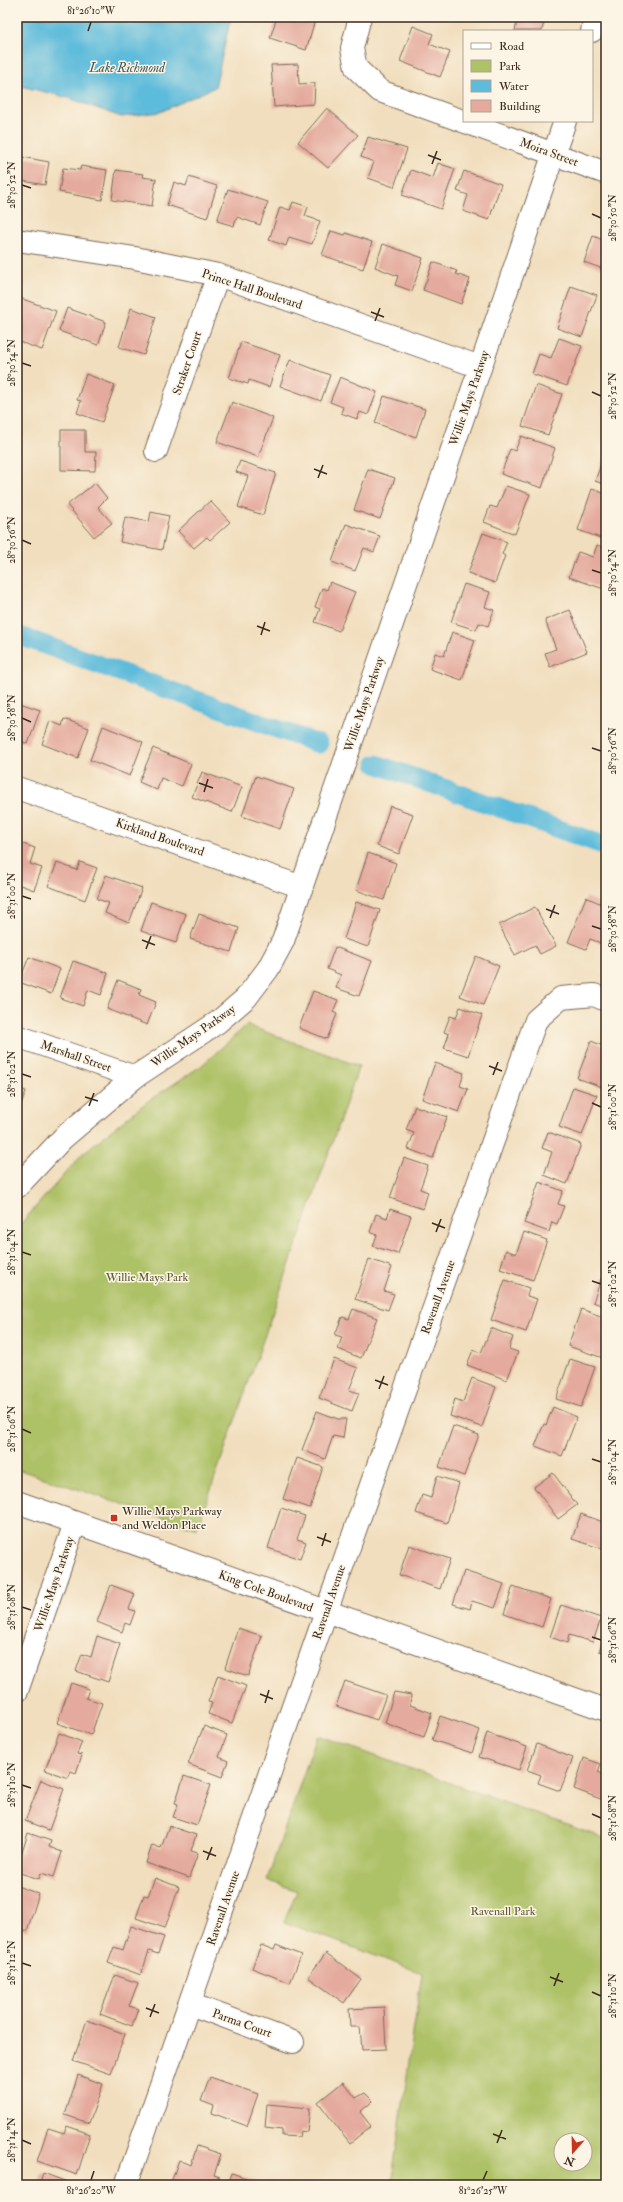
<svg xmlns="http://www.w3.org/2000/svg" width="623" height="2202" viewBox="0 0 623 2202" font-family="'IM FELL Double Pica',serif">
	<rect width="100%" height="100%" fill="#fcf5e5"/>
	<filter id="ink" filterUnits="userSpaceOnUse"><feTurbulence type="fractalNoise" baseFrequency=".025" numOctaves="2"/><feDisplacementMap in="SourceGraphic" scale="8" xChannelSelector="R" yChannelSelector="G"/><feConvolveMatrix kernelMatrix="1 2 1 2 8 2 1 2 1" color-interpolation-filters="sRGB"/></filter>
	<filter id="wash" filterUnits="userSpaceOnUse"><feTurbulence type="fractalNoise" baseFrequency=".012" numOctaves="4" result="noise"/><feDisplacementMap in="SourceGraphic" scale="16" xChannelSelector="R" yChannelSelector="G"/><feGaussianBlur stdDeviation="0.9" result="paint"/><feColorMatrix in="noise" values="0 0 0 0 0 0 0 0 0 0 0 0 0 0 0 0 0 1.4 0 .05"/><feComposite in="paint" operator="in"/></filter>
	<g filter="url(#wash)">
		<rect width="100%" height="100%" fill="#f1debe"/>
		<g fill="#adc166" stroke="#747642" fill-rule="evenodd">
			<polygon points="247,1025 359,1066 197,1529 17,1469 17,1228 83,1153 148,1101 201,1066"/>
			<path d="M317 1735 606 1839V2185H391L422 1973 284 1922 297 1891 267 1880ZM561 2140H585V2164H561Z"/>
		</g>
		<polygon fill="#5dbbdb" stroke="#4c727c" points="17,17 231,17 215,87 160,112 121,117 69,98 17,85"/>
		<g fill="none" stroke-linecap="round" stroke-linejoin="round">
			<g stroke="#5dbbdb" stroke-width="19">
				<polyline points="17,635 319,744"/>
				<polyline points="376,764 606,846"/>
			</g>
		</g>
		<g id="blocks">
			<g fill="#e4aa9d">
				<polygon points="277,17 316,17 306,50 270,38"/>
				<polygon points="518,17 545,17 542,31 515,31"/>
				<polygon points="413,26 433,34 429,44 450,52 440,77 400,61"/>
				<polygon points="298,64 299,84 315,83 314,104 274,107 271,65"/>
				<polygon points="327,108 358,135 328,168 298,142"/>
				<polygon points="368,137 407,149 394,187 368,178 374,162 361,157"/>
				<polygon points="17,156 49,162 45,185 17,180"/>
				<polygon points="438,163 455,169 441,209 402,195 411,170 433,178"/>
				<polygon points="81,166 107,170 102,200 59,192 63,168 80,170"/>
				<polygon points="116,170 143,174 142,177 156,179 152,206 112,200"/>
				<polygon points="464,171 501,184 489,220 463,211 468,195 457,191"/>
				<polygon points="189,177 217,186 207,218 167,205 174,182 186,186"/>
				<polygon points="228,189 268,202 260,225 237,217 234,226 217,221"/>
				<polygon points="293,202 308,207 305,216 320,221 312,244 289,237 286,246 269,240 280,207 290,210"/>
				<polygon points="331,231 345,235 346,233 372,242 363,269 322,255"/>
				<polygon points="593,236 606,241 606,270 584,262"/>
				<polygon points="383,244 423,258 412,291 395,285 398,276 375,267"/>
				<polygon points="433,262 457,271 456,274 470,279 461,304 423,290"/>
				<polygon points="571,286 597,295 582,337 557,328"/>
				<polygon points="17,297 56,311 42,350 17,341"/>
				<polygon points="67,308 106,322 98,345 59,331"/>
				<polygon points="131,308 156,317 144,355 119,347"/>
				<polygon points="559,338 582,346 567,386 532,374 539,354 551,358"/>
				<polygon points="241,342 280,355 269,387 249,380 248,384 229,378"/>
				<polygon points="290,360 330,375 321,401 280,386"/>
				<polygon points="86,374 115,385 102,422 77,413 81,401 77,400"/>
				<polygon points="340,377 377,392 368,415 360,412 357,419 341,413 343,407 330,402"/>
				<polygon points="536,385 562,394 548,435 522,426"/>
				<polygon points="384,396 425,409 416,437 375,423"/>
				<polygon points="232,402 273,418 258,457 217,442"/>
				<polygon points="61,430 85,430 85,452 96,452 95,471 61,470"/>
				<polygon points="521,436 555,448 542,488 501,474 510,449 515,451"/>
				<polygon points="606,450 606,485 595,481"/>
				<polygon points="240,461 276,473 263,515 238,507 248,476 236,472"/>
				<polygon points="368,469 395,478 380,519 354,510"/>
				<polygon points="95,483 107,498 98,507 112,523 94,537 67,505"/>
				<polygon points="506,486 530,494 515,534 484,522 490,506 497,508"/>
				<polygon points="592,489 606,494 606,540 578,530"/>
				<polygon points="210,501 230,522 210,540 207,537 194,548 178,531"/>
				<polygon points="151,512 169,516 162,550 120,542 125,517 149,522"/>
				<polygon points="346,524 380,536 374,552 364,548 355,571 332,562"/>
				<polygon points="483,533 507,542 502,554 505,556 495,583 468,573"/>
				<polygon points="597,545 606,548 606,583 604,589 569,577 578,552 593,557"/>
				<polygon points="330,582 355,592 339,631 315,622 320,609 315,607 322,588 327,590"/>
				<polygon points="464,584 490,592 485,607 494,610 488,626 479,623 476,630 451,622"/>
				<polygon points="570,610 587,652 550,667 545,653 556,649 545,620"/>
				<polygon points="452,632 475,640 462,680 430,669 435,653 444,656"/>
				<polygon points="17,702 40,710 28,744 17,740"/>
				<polygon points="64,719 89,728 78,758 42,744 50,721 62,726"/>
				<polygon points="103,726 143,742 130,776 90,760"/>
				<polygon points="153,748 191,764 182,786 161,778 157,790 139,782"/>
				<polygon points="202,772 242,787 232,812 192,797"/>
				<polygon points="256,776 294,789 280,829 242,816"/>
				<polygon points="390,806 413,814 399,854 377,846"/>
				<polygon points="17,842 35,848 30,864 42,868 34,890 20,885 17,893"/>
				<polygon points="368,853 396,863 384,900 356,890"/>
				<polygon points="80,862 97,868 85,900 48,886 57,863 77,870"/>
				<polygon points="106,875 142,888 129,923 105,913 109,903 97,899"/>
				<polygon points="586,897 606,906 606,945 590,939 586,949 568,942"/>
				<polygon points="151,902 186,914 176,943 141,931"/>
				<polygon points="356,902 380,910 368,947 344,939"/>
				<polygon points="535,907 556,946 540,954 535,945 515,955 499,925"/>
				<polygon points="199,914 239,928 231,952 190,939"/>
				<polygon points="335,947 372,961 359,996 336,988 341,975 327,969"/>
				<polygon points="476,956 499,966 483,1005 460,996"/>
				<polygon points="29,957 60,969 51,994 19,982"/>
				<polygon points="73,961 108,973 101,995 88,990 83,1006 60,998"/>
				<polygon points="118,980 141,989 139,995 156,1002 147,1025 107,1009"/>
				<polygon points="313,991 338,1000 333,1012 337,1014 327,1039 299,1028"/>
				<polygon points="460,1007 482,1015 468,1056 444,1048 449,1034 444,1032 450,1016 456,1018"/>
				<polygon points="591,1041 606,1047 605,1088 577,1078"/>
				<polygon points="435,1063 464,1073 460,1086 468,1089 459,1112 422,1099"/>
				<polygon points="573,1087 597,1095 582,1135 559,1127"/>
				<polygon points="17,1088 26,1091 17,1115"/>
				<polygon points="415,1106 447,1117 433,1158 408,1149 414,1133 406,1130"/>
				<polygon points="548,1132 581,1144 567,1184 544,1175 552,1152 542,1148"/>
				<polygon points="404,1158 428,1166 420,1189 428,1192 423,1209 390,1198"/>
				<polygon points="539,1182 563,1191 558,1204 564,1206 557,1224 552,1222 549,1232 524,1223"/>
				<polygon points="390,1209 411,1216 398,1254 373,1246 377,1235 370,1232 376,1214 387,1218"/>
				<polygon points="524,1232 547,1240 533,1280 500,1269 506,1250 516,1254"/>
				<polygon points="369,1259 392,1267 384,1291 394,1294 388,1310 355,1299"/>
				<polygon points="606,1273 606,1307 593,1302 602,1277 604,1278"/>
				<polygon points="505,1280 529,1288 527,1296 537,1299 526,1332 491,1320"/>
				<polygon points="353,1309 377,1318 361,1358 338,1349 342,1337 335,1335 342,1317 349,1319"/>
				<polygon points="581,1309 606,1318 606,1359 568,1346"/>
				<polygon points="491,1328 513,1337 509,1349 518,1352 507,1380 467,1365 473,1350 481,1353"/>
				<polygon points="334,1359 358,1368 349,1390 359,1393 352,1411 319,1398"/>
				<polygon points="570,1359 595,1367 581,1407 556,1399"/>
				<polygon points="472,1378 496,1387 482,1427 450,1416 455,1399 463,1402"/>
				<polygon points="553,1407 577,1417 562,1456 535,1446 544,1424 546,1425"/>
				<polygon points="317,1411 338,1419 346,1419 343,1438 333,1436 325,1459 302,1450"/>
				<polygon points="453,1426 479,1435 464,1476 439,1467"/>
				<polygon points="297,1458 323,1467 310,1508 283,1499"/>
				<polygon points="553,1473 577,1505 558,1519 534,1487"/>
				<polygon points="437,1476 459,1483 447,1523 416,1513 422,1495 431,1498"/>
				<polygon points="281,1508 305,1516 297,1539 306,1542 300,1559 268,1548"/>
				<polygon points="581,1514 603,1522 606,1516 606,1550 572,1539"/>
				<polygon points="409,1545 450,1559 440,1589 399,1575"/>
				<polygon points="464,1571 504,1584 495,1608 472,1601 470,1609 453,1604"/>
				<polygon points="111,1585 135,1594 129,1609 135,1611 130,1625 125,1623 122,1632 97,1622"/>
				<polygon points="513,1586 551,1599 542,1627 504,1614"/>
				<polygon points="561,1605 601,1618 593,1642 569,1635 567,1643 550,1637"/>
				<polygon points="238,1628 262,1636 248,1676 225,1668"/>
				<polygon points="606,1631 606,1653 599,1651"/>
				<polygon points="97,1636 120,1644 108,1682 76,1671 82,1654 91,1657"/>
				<polygon points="218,1675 246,1686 232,1723 208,1714 212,1703 208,1702"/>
				<polygon points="345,1681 386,1695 377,1720 336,1706"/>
				<polygon points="71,1683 89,1689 86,1698 102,1703 91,1735 57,1723"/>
				<polygon points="394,1692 411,1695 410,1705 432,1713 424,1737 385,1723"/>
				<polygon points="440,1716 480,1730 472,1753 432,1740"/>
				<polygon points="204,1726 227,1735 219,1757 228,1761 222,1777 188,1764"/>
				<polygon points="59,1733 82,1742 77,1754 82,1755 76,1773 71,1771 68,1778 45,1770"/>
				<polygon points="487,1733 527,1747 519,1770 479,1757"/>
				<polygon points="537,1744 573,1758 560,1791 538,1783 541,1775 527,1770"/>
				<polygon points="584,1758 601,1764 598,1772 606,1775 606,1801 574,1789"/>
				<polygon points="184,1776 211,1785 197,1825 173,1817 178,1804 175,1803"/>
				<polygon points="41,1780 64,1789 49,1830 25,1821"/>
				<polygon points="169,1826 196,1835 191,1851 198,1853 189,1878 146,1863 152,1845 161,1848"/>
				<polygon points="28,1833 51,1841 49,1847 62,1852 54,1877 41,1873 39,1879 17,1872 17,1852 22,1853"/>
				<polygon points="155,1878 179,1887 165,1928 136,1918 144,1895 148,1896"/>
				<polygon points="17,1886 39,1894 27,1931 17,1927"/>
				<polygon points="131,1926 164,1937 158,1954 149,1951 141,1975 108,1963 114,1947 123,1950"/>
				<polygon points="261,1945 274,1950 276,1945 301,1955 290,1983 252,1968"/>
				<polygon points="326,1953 361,1979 344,2003 308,1977"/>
				<polygon points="115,1975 138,1983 129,2006 138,2009 132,2026 100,2014"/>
				<polygon points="384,2007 386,2049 362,2050 360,2027 350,2027 349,2009"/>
				<polygon points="87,2020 125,2034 111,2074 73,2061"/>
				<polygon points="78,2075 103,2084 89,2123 65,2115"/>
				<polygon points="210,2077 258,2094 247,2126 212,2113 214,2106 201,2101"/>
				<polygon points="343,2082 356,2098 365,2093 373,2101 360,2112 371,2126 350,2143 318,2102"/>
				<polygon points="267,2104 310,2108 307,2132 301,2131 300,2137 282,2136 282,2130 265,2128"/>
				<polygon points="67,2126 90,2134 77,2175 37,2161 48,2128 64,2133"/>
				<polygon points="197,2146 221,2154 214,2175 220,2177 217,2185 170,2185 179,2160 191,2165"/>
				<polygon points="43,2173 67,2182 66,2185 39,2185"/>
				<polygon points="232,2173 257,2182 256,2185 228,2185"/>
			</g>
		</g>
	</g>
	<g filter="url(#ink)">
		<use href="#blocks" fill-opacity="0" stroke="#7b6956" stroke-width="1"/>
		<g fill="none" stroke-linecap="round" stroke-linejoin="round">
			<defs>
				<g id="minor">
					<polyline points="360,17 352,48 356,68 380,91 606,173"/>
					<polyline points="592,31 596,17"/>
					<polyline points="17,240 135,258 218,275 480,367"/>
					<polyline points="156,451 218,275"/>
					<polyline points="17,788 302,887"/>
					<polyline points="17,1036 135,1077"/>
					<polyline points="17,1187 63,1138 135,1077 218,1022 246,998 268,969 283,941 565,121"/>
					<polyline points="17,1502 606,1710"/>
					<polyline points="17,1691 75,1523"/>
					<polyline points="190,2004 293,2042"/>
					<polyline points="126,2185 326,1612 536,1020 561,998 594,995 606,1000"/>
				</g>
			</defs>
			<use href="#minor" stroke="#7b6956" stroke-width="24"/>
			<use href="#minor" stroke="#fff" stroke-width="22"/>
		</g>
	</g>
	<path fill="none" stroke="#3b2a1e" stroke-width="1.5" d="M88 31 91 22M428 155 441 160M432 164 437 151M22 185 31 188M592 214 601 218M371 312 384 317M375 321 380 308M22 363 31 366M592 392 601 396M314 469 327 474M318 478 323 465M22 540 31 544M592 570 601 573M257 626 270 631M261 635 265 622M22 718 31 722M592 748 601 751M199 783 213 788M204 792 208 779M22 896 31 899M546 909 559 914M550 918 555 905M592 926 601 929M142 940 155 945M146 949 151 936M489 1066 502 1071M22 1074 31 1077M493 1075 498 1062M85 1097 98 1101M592 1103 601 1107M89 1106 94 1093M432 1223 445 1228M436 1232 441 1219M22 1252 31 1255M592 1281 601 1284M375 1380 388 1385M379 1389 384 1376M22 1429 31 1433M592 1459 601 1462M317 1537 331 1542M322 1546 326 1533M22 1607 31 1610M592 1637 601 1640M260 1694 273 1699M265 1703 269 1690M22 1785 31 1788M592 1814 601 1818M203 1851 216 1856M207 1860 212 1847M22 1963 31 1966M550 1977 563 1982M554 1986 559 1973M592 1992 601 1996M146 2008 159 2013M150 2017 155 2004M493 2134 506 2139M22 2140 31 2144M497 2143 502 2130M91 2180 94 2171M483 2180 487 2171"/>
	<rect fill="#c8321e" stroke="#fcf5e5" stroke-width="1.5" x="110" y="1514" width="8" height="8" rx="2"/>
	<g text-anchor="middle" stroke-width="3" stroke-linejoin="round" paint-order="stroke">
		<g font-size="12" fill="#3b2a1e" stroke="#fcf5e5">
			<text transform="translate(549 152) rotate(20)" y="4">Moira Street</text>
			<text transform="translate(252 289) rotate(18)" y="4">Prince Hall Boulevard</text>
			<text transform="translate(187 363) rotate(-71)" y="4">Straker Court</text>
			<text transform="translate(469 398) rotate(-71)" y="4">Willie Mays Parkway</text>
			<text transform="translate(364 704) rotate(-71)" y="4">Willie Mays Parkway</text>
			<text transform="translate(160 837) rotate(19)" y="4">Kirkland Boulevard</text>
			<text transform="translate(193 1036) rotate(-35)" y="4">Willie Mays Parkway</text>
			<text transform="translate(76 1056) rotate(19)" y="4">Marshall Street</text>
			<text transform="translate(438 1297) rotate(-70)" y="4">Ravenall Avenue</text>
			<text transform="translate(54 1584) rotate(-71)" y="4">Willie Mays Parkway</text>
			<text transform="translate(266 1591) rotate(20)" y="4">King Cole Boulevard</text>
			<text transform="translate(329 1602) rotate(-71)" y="4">Ravenall Avenue</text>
			<text transform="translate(223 1908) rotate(-71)" y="4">Ravenall Avenue</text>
			<text transform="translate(242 2023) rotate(20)" y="4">Parma Court</text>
		</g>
		<g font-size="12" fill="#5d5734" stroke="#fcf5e5">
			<text x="147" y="1281">Willie Mays Park</text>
			<text x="503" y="1915">Ravenall Park</text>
		</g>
		<g font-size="12" fill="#3b2a1e" stroke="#fcf5e5" text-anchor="start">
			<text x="122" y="1515">Willie Mays Parkway<tspan x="122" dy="14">and Weldon Place</tspan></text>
		</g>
		<g font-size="13" font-style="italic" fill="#455657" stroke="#fcf5e5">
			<text x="127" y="72">Lake Richmond</text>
		</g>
	</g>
	<rect width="623" height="2202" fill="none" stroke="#fcf5e5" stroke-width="44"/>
	<rect x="463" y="30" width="130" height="92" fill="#fcf5e5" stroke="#afa495"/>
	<rect x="471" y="43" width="20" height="6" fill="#ffffff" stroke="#afa495"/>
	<text x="499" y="50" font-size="12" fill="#3b2a1e">Road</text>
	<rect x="471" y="60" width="20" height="12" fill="#adc166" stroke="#afa495"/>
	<text x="499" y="70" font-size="12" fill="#3b2a1e">Park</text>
	<rect x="471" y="80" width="20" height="12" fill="#5dbbdb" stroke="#afa495"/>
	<text x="499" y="90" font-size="12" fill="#3b2a1e">Water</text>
	<rect x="471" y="100" width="20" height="12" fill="#e4aa9d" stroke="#afa495"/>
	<text x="499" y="110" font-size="12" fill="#3b2a1e">Building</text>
	<g transform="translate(573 2152) rotate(200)"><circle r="19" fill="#fcf5e5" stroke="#afa495"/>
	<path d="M0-3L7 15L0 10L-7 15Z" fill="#c8321e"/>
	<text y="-6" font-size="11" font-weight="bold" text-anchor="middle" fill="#3b2a1e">N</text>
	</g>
	<rect x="22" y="22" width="579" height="2158" fill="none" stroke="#3b2a1e" stroke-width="1.5"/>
	<g font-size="10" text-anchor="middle" fill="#3b2a1e">
		<text x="91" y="14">81°26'10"W</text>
		<text transform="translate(11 185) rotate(-90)" y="4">28°30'52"N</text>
		<text transform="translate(612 218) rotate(-90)" y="4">28°30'50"N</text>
		<text transform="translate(11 363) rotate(-90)" y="4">28°30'54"N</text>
		<text transform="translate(612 396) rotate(-90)" y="4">28°30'52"N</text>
		<text transform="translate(11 540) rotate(-90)" y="4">28°30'56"N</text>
		<text transform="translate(612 573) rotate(-90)" y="4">28°30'54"N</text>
		<text transform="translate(11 718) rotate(-90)" y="4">28°30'58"N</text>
		<text transform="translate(612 751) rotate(-90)" y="4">28°30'56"N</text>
		<text transform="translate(11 896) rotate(-90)" y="4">28°31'00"N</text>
		<text transform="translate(612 929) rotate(-90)" y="4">28°30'58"N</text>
		<text transform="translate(11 1074) rotate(-90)" y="4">28°31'02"N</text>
		<text transform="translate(612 1107) rotate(-90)" y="4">28°31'00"N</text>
		<text transform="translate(11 1252) rotate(-90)" y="4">28°31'04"N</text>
		<text transform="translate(612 1284) rotate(-90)" y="4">28°31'02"N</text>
		<text transform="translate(11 1429) rotate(-90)" y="4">28°31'06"N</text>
		<text transform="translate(612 1462) rotate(-90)" y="4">28°31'04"N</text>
		<text transform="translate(11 1607) rotate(-90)" y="4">28°31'08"N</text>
		<text transform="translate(612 1640) rotate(-90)" y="4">28°31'06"N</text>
		<text transform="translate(11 1785) rotate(-90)" y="4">28°31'10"N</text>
		<text transform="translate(612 1818) rotate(-90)" y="4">28°31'08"N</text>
		<text transform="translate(11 1963) rotate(-90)" y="4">28°31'12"N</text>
		<text transform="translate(612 1996) rotate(-90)" y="4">28°31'10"N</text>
		<text transform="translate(11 2140) rotate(-90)" y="4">28°31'14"N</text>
		<text x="91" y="2194">81°26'20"W</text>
		<text x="483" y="2194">81°26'25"W</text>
	</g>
</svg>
